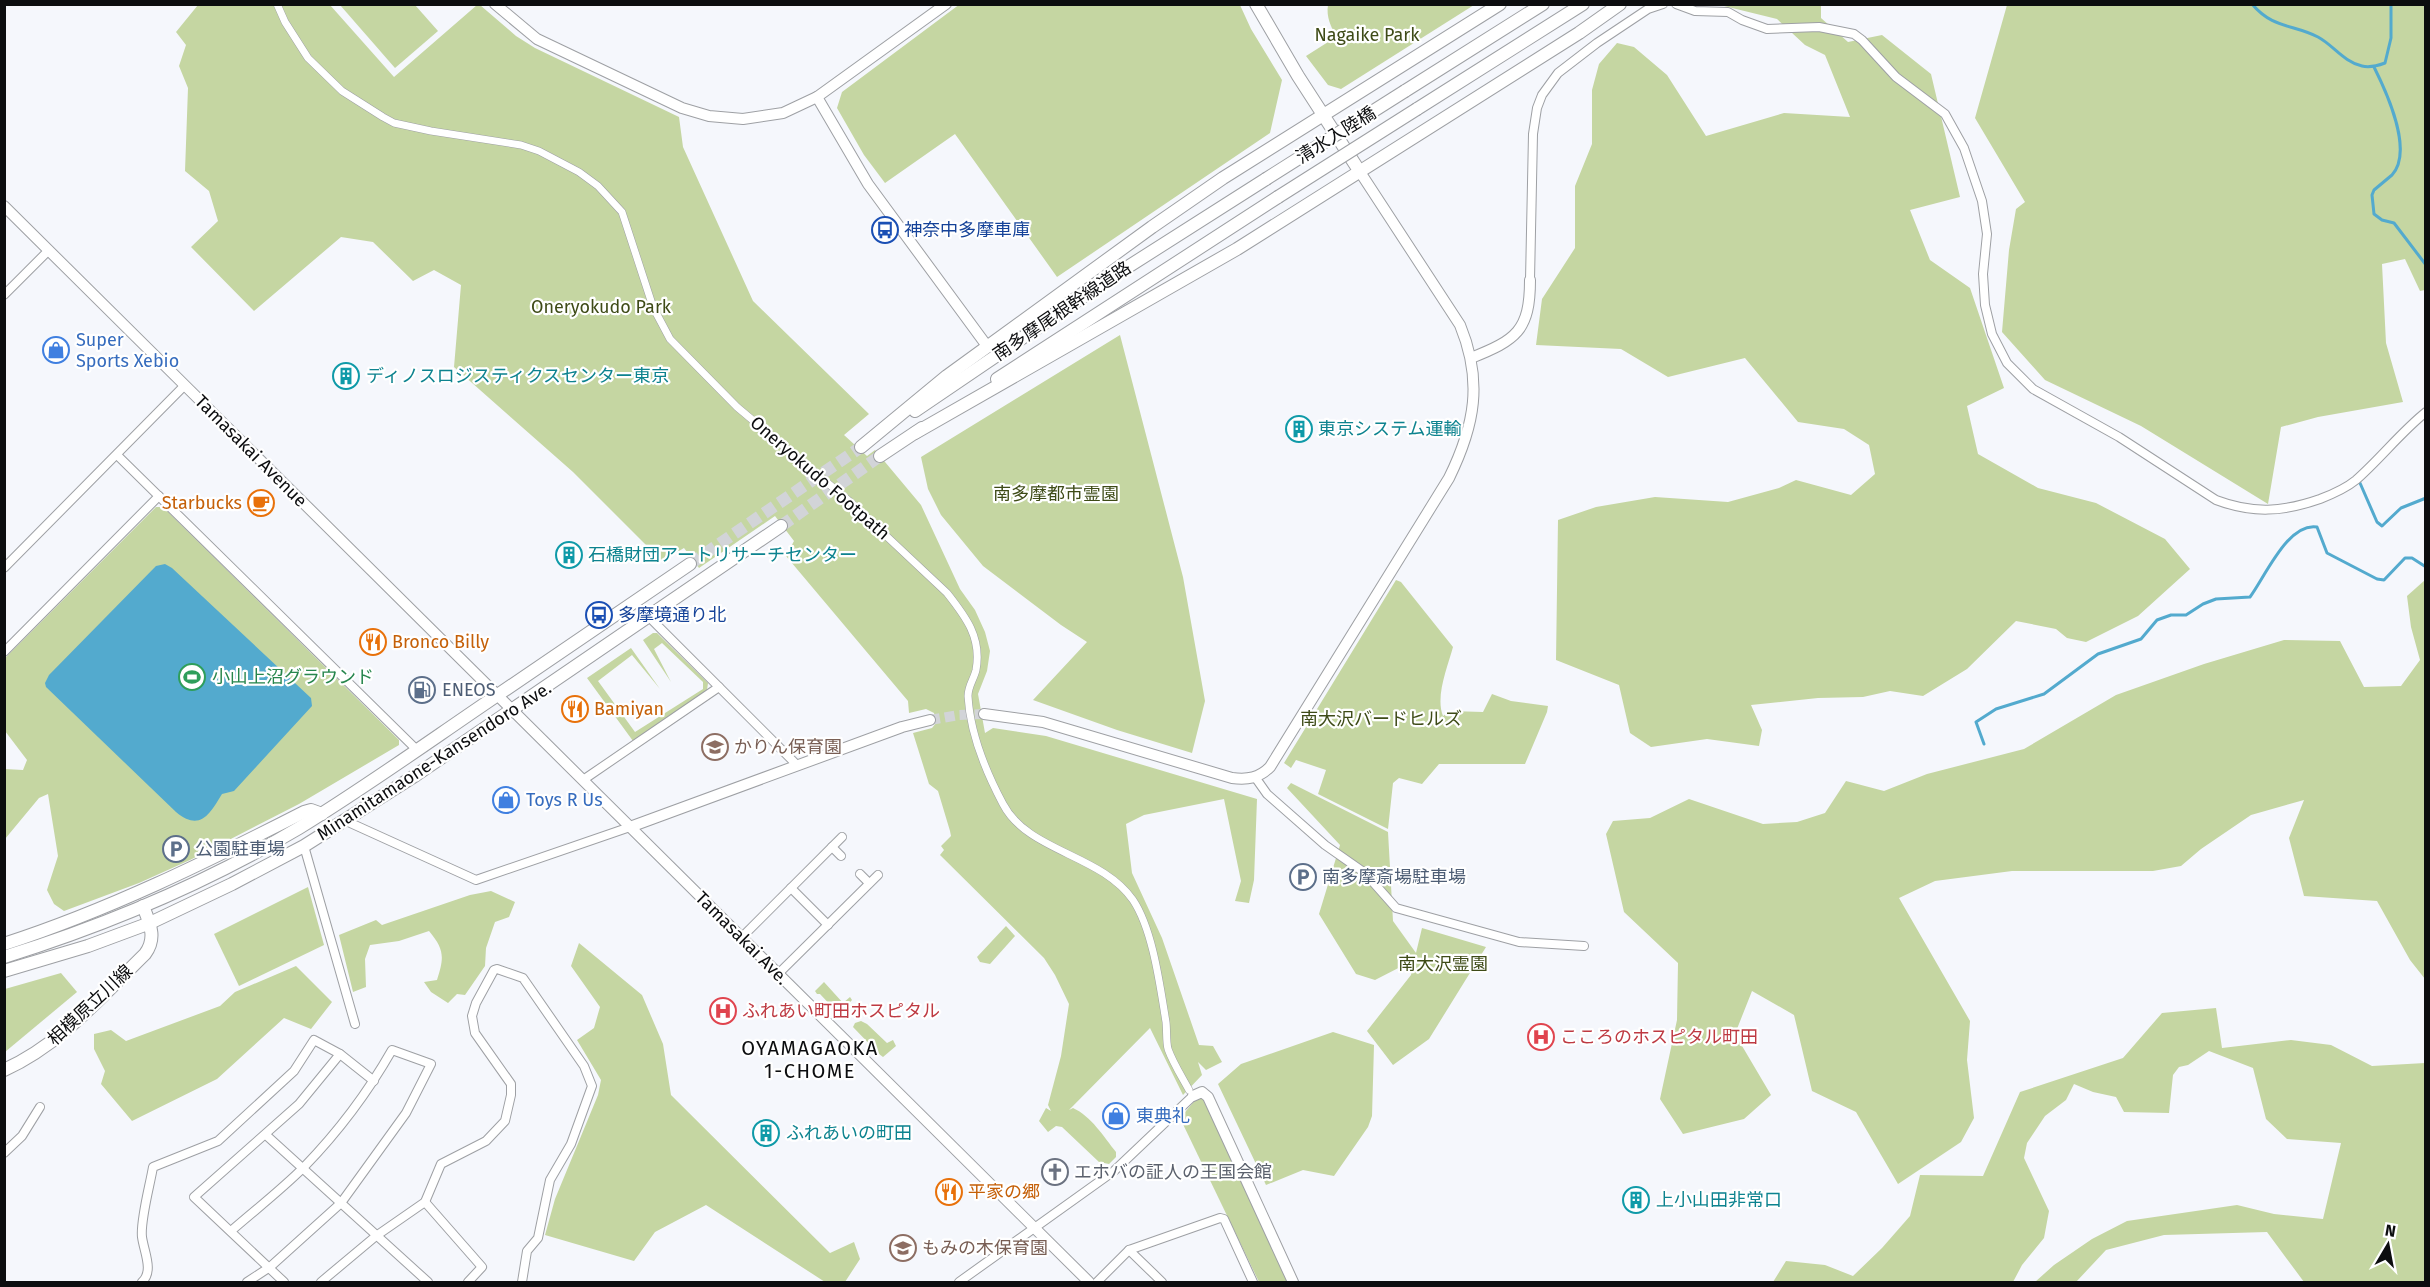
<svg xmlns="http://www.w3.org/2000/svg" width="2430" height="1287" viewBox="0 0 2430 1287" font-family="'Fira Sans','Noto Sans JP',sans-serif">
	<rect width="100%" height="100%" fill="#f5f7fc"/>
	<g fill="#c5d6a2">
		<polygon points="960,4 1240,5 1251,29 1282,80 1270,133 1057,277 955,134 885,183 864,155 837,108 842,92"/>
		<path d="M198 5H330L394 77 477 5H480L516 36 535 48 679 117 683 147 753 301 869 414 844 435 867 456 875 450 921 505 960 589 975 610 985 632 990 651 987 671 978 694 985 733 993 728 1046 736 1257 799 1254 880 1249 903 1235 901 1241 881 1224 799 1144 815 1126 824 1132 873 1162 938 1199 1045 1213 1046 1222 1062 1206 1070 1198 1062 1202 1075 1183 1095 1150 1028 1069 1110 1073 1108C1091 1116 1104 1137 1116 1152V1157L1109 1164 1099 1162 1062 1127 1056 1126 1048 1132 1039 1121 1046 1108 1051 1111 1048 1105 1061 1056 1069 1004 1055 975 1044 958 940 855 944 850 941 846 951 836 950 831 938 791 929 784 913 733 932 728 936 723 934 713 926 709 909 713 908 701 786 556 794 541 775 516 699 568 684 548 662 561 573 472 454 367 461 285 434 270 413 281 373 242 341 237 254 311 191 247 218 221 209 191 185 171 188 88 179 66 186 45 176 32Z"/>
		<polygon points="340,5 415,5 438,31 395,68"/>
		<path d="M1328 5V4L1474 5 1341 89 1328 85 1306 56 1336 37C1331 26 1326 17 1328 5Z"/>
		<polygon points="1720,5 1821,5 1821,18 1848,42 1882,35 1931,74 1960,197 1910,210 1930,260 1970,288 2004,388 1967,406 1978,454 2038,488 2096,503 2165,539 2190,569 2138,616 2086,642 2067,638 2056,629 2016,621 1967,669 1923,696 1890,691 1863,697 1818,698 1751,705 1762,730 1759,746 1707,739 1651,747 1630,733 1619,685 1556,660 1558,520 1596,507 1655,497 1728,502 1779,488 1796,480 1851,495 1875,474 1869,445 1844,429 1798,422 1745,358 1668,377 1621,349 1536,345 1542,299 1575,248 1575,186 1592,144 1592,90 1599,64 1617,43 1634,47 1667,75 1706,136 1784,113 1850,117 1825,55 1805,45 1777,19"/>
		<polygon points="2007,5 2425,5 2425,290 2420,291 2405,259 2382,264 2386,343 2403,402 2318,417 2281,427 2268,504 2141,426 2045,380 2002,332 2009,250 2016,209 2025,202 1975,118"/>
		<polygon points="1120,335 1183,577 1205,701 1192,753 1117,730 1033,700 1087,642 1061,625 983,566 941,515 928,489 921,457"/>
		<polygon points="156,507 163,507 399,740 399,745 299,804 190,860 139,883 64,911 54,904 47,890 58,856 48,794 39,798 5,839 5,769 23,770 27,760 5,731 5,658"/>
		<path d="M1396 580 1401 582 1453 647C1448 666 1435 696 1443 716L1450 711 1483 712 1492 694 1511 701 1548 706 1547 712 1525 764H1439L1422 784 1399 778 1393 783 1388 829 1318 794 1326 770 1296 760 1291 768 1284 763Z"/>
		<polygon points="2425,580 2425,979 2410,960 2377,901 2304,896 2289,838 2304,800 2251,815 2201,849 2181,866 2153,871 2012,871 1935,881 1899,898 1970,1021 1967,1060 1974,1118 1961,1142 1898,1184 1856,1112 1812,1091 1794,1015 1752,991 1735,1034 1771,1095 1744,1119 1683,1134 1660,1099 1677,1020 1678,963 1624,912 1606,834 1613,821 1650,818 1689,799 1763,824 1797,822 1825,813 1846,781 1884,791 1927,774 2024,749 2116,695 2204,664 2284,640 2340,641 2364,687 2401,686 2420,660 2411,627 2407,596"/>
		<polygon points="653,633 657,633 708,683 707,690 633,741 587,678 631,648 660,689 632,655 598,681 635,732 703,689 703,682 662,643 654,649 671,682 643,640"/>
		<polygon points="1291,783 1388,832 1393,921 1416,953 1422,928 1486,947 1429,1039 1393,1065 1367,1031 1411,975 1414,960 1375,980 1356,974 1319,914 1340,845 1287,788"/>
		<polygon points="308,887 324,945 239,986 214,934"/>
		<path d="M491 891 515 902 509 917 495 922 486 948 485 966 465 995 457 994 448 1003 431 992 424 982 437 980C444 958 445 950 429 931L399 941 370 945 365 959 366 987 353 992 339 935 376 920 382 925 470 895Z"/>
		<polygon points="1006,926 1015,936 990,964 980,962 977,957"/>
		<polygon points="579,943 642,995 663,1044 671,1095 830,1253 854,1242 860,1259 845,1282 825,1282 706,1205 655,1232 634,1261 545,1235 555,1199 598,1095 601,1080 577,1040 594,1028 600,1007 571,966"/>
		<polygon points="296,966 332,1002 311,1029 284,1018 217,1079 132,1121 101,1084 105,1071 94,1049 94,1034 111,1030 126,1041 220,1006 235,992"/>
		<polygon points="61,973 77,992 5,1052 5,989"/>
		<polygon points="824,982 843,1003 850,997 852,1000 841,1012 837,1012 820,994 817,994 815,991"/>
		<polygon points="2216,1008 2222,1048 2291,1040 2331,1045 2372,1066 2425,1063 2425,1282 2304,1282 2267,1232 2164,1235 2106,1250 2076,1282 2035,1282 2054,1265 2092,1239 2127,1221 2237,1205 2274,1214 2323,1219 2341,1143 2287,1139 2266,1119 2253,1068 2209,1051 2188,1065 2179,1067 2173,1075 2169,1113 2124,1112 2116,1097 2093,1092 2074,1084 2066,1100 2045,1116 2027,1143 2024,1158 2049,1211 2044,1238 2022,1265 2013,1282 1773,1282 1786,1261 1825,1265 1853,1276 1882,1248 1910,1216 1920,1175 1983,1176 2020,1092 2123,1058 2162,1013"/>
		<polygon points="861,1021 867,1024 887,1043 893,1040 896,1046 883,1057 879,1054 853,1027 855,1023"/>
		<polygon points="1333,1032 1374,1045 1372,1116 1368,1127 1334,1176 1303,1170 1266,1185 1218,1084 1241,1064"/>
		<polygon points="1197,1098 1205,1099 1290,1282 1259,1282 1180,1118"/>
	</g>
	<path fill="#53aace" d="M165 564 172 568 311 698 312 706 234 791 222 794C210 814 200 832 176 812L46 687 45 683 49 675 156 566Z"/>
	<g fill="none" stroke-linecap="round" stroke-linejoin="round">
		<g stroke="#53aace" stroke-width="3">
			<path d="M2252 4C2273 29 2293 24 2318 37 2333 45 2344 62 2362 66 2370 68 2377 66 2385 63L2391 38V4"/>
			<path d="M2374 67C2386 91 2414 151 2392 175 2386 180 2380 185 2374 190L2372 195 2374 214 2382 220 2394 223 2426 265"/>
			<polyline points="2360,483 2377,522 2382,526 2401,508 2426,498"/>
			<path d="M1984 744 1976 722 1996 709 2044 694 2098 654 2141 639 2157 620 2171 615H2186L2203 604 2216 599 2250 597C2265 577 2288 522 2317 527L2327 553 2377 579 2384 580 2405 558H2412L2426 567"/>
		</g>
		<polyline stroke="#d2d4d8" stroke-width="10" stroke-dasharray="10 5" stroke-linecap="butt" points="930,720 959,715 984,714"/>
		<g stroke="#d2d4d8" stroke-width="12" stroke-dasharray="12 6" stroke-linecap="butt">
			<polyline points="781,526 880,456"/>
			<polyline points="690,564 861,447"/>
		</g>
		<defs>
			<path id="pedestrian" d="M277 4 285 22 308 58 342 91 383 117 394 123 431 131 521 145 539 151 579 172 598 186 622 212 653 307 670 339 737 407 848 500 947 593C966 617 982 638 976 670 974 679 968 686 968 696 970 733 986 772 1003 804 1028 852 1101 854 1133 900 1153 930 1160 986 1166 1022 1167 1031 1166 1041 1168 1049 1173 1063 1182 1077 1189 1090"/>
			<g id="minor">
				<path d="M1676 4 1695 11 1728 12 1742 20 1767 29 1819 27 1854 34 1862 40 1896 77 1945 114 1964 148 1982 201 1987 234 1983 274 1985 305 1992 334 2007 363 2033 389 2119 437 2216 500C2253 514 2283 512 2320 499 2333 494 2345 489 2356 480 2380 459 2401 432 2426 412"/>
				<polyline points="1530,280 1533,134 1537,108 1542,95 1558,73 1597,43 1648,9 1663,4"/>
				<polyline points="4,295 49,250"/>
				<polyline points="117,455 418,751"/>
				<polyline points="4,568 185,385"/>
				<polyline points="649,617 797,765"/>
				<polyline points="4,652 159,496"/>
				<polyline points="1255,777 1267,794 1325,845 1365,873 1396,908 1519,942 1584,946"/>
				<polyline points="583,780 719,687"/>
				<polyline points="346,821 476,880 630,827"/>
				<polyline points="304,846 355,1024"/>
				<polyline points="832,847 841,856"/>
				<polyline points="860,874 869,883"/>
				<polyline points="791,888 828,925"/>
				<polyline points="741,938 842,837"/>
				<polyline points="778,974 878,875"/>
				<polyline points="266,1135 428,1282"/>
				<polyline points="4,1153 22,1136 40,1107"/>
				<polyline points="425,1202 482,1267 468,1282"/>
				<path d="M231 1231C255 1210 281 1190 304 1167 338 1132 368 1092 392 1050L431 1064 406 1113 341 1203 270 1267 247 1282"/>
				<polyline points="1129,1250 1162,1282"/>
				<path d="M142 1282C154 1271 144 1252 142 1237 140 1221 150 1185 153 1167L218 1141 294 1071 314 1040 340 1054 374 1081"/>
				<polyline points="284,1282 194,1197 299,1104 340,1054"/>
				<polyline points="321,1282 376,1236 425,1202 441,1164 486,1141 505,1121 511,1095 511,1084 475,1033 472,1016 476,1003 494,970 497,969 523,978 584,1066 592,1086 571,1144 550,1180 538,1238 527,1251 522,1282"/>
				<polyline points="959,1282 1114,1171 1193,1096"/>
				<polyline points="1097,1282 1129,1250 1220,1218 1224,1219 1253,1282"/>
			</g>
			<g id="tertiary">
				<polyline points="495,4 537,39 682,108 709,116 743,119 783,113 817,97 946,4"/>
				<polyline points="817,97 868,184 987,346"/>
				<polyline points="4,206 1089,1282"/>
				<path d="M1471 358C1516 340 1530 331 1530 280"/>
				<path d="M984 714 1043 722 1232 778C1248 780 1259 778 1270 767L1449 478C1475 425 1483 381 1460 325L1360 172"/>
				<polyline points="630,827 902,727 930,720"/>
				<polyline points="1193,1096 1202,1092 1208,1097 1293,1282"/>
			</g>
			<g id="secondary">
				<polyline points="1256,4 1298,76 1360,172"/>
				<polyline points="1405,91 1543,4"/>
				<polyline points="1417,109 1583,4"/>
				<polyline points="997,379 1278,197"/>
				<polyline points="915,411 1112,277 1266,179"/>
				<polyline points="915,433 1237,249 1579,33 1620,4"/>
				<polyline points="861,447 947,376 1152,227 1223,178 1500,4"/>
				<polyline points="880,456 922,428"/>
				<path d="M4 944C109 910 206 862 304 812L311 810 322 814"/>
				<path d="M4 957C107 925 206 883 299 828 361 790 420 748 480 707 550 660 620 612 690 564"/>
				<polyline points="4,971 88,946 150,923 232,884 304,846 416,775 781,526"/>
				<path d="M4 1070C60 1045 102 996 145 954 157 938 150 924 143 906"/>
			</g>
		</defs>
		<use href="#pedestrian" stroke="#9ea0a4" stroke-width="8"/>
		<use href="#minor" stroke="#9ea0a4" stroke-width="10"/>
		<use href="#tertiary" stroke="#9ea0a4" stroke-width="12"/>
		<use href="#secondary" stroke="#9ea0a4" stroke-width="14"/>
		<use href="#pedestrian" stroke="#fff" stroke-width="7"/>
		<use href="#minor" stroke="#fff" stroke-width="8"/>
		<use href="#tertiary" stroke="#fff" stroke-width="10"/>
		<use href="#secondary" stroke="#fff" stroke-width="12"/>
		<defs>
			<g id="secondary-bridge">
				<polyline points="1266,179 1405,91"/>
				<polyline points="1278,197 1417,109"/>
			</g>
		</defs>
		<use href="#secondary-bridge" stroke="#9ea0a4" stroke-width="14" stroke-linecap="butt"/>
		<use href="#secondary-bridge" stroke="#fff" stroke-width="12"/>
	</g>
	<defs>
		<symbol id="bus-ring" viewBox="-11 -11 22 22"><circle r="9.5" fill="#fff" stroke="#1a4fb4" stroke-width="1.5"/><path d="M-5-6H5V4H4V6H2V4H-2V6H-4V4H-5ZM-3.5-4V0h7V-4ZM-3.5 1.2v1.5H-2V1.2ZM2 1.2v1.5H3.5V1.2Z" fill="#1a4fb4"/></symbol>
		<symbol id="shop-ring" viewBox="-11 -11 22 22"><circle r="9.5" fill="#fff" stroke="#3f7fe0" stroke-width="1.5"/><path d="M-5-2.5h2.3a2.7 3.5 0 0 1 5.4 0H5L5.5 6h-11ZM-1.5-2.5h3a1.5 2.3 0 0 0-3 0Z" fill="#3f7fe0"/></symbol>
		<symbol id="building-ring" viewBox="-11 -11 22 22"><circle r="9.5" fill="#fff" stroke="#0f9aa8" stroke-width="1.5"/><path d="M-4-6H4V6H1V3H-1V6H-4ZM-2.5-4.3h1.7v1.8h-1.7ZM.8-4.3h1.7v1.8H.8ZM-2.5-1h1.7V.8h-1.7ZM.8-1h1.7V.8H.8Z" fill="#0f9aa8"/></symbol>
		<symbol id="cafe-ring" viewBox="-11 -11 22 22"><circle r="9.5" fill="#fff" stroke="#e8710a" stroke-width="1.5"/><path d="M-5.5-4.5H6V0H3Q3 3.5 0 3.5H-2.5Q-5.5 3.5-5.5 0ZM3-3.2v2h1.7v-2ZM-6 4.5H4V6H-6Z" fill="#e8710a"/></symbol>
		<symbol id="restaurant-ring" viewBox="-11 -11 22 22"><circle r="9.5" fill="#fff" stroke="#e8710a" stroke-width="1.5"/><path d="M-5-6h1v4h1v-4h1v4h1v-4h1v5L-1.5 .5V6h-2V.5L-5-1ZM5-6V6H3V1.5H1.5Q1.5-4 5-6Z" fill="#e8710a"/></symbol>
		<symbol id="stadium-ring" viewBox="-11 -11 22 22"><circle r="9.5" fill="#fff" stroke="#2e9e5b" stroke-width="1.5"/><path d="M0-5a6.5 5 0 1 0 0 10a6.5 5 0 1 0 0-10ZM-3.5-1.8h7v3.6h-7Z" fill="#2e9e5b"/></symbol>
		<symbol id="fuel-ring" viewBox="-11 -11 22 22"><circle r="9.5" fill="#fff" stroke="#5c6f8a" stroke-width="1.5"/><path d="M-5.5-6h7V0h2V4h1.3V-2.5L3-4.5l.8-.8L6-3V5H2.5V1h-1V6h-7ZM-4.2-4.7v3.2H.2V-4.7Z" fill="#5c6f8a"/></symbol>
		<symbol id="school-ring" viewBox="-11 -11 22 22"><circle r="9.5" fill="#fff" stroke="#8d6e63" stroke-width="1.5"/><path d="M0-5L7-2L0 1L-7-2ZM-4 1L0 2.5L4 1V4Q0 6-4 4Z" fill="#8d6e63"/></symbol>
		<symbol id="parking-ring" viewBox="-11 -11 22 22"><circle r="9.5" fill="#fff" stroke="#5c6f8a" stroke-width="1.5"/><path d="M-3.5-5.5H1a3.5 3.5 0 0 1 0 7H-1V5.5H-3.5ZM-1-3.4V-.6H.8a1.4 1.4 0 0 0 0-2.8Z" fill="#5c6f8a"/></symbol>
		<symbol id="hospital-ring" viewBox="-11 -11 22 22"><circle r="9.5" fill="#fff" stroke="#e0444e" stroke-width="1.5"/><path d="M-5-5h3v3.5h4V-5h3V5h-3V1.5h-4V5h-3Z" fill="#e0444e"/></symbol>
		<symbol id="church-ring" viewBox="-11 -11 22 22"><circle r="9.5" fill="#fff" stroke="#6b7280" stroke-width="1.5"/><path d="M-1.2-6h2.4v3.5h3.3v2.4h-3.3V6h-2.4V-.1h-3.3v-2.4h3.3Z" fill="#6b7280"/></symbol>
	</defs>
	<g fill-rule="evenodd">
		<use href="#bus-ring" x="870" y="215" width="30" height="30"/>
		<use href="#shop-ring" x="41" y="335" width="30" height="30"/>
		<use href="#building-ring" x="331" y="361" width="30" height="30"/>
		<use href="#building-ring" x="1284" y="414" width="30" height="30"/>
		<use href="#cafe-ring" x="246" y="488" width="30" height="30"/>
		<use href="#building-ring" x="554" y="540" width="30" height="30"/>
		<use href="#bus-ring" x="584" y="600" width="30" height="30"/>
		<use href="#restaurant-ring" x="358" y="627" width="30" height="30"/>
		<use href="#stadium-ring" x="177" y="662" width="30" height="30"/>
		<use href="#fuel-ring" x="407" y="675" width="30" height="30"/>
		<use href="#restaurant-ring" x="560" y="694" width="30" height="30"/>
		<use href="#school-ring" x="700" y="732" width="30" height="30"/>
		<use href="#shop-ring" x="491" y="785" width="30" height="30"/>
		<use href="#parking-ring" x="161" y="834" width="30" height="30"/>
		<use href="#parking-ring" x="1288" y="862" width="30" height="30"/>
		<use href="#hospital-ring" x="708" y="996" width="30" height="30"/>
		<use href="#hospital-ring" x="1526" y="1022" width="30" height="30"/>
		<use href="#shop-ring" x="1101" y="1101" width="30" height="30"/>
		<use href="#building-ring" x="751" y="1118" width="30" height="30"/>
		<use href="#church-ring" x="1040" y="1157" width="30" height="30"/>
		<use href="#restaurant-ring" x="934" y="1177" width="30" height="30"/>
		<use href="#building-ring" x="1621" y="1185" width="30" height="30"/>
		<use href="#school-ring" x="888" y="1233" width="30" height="30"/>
	</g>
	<g text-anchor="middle" stroke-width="4.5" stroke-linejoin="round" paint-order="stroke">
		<g font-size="18" fill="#3e4b17" stroke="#fff">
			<text x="1367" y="41">Nagaike Park</text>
			<text x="601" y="313">Oneryokudo Park</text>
			<text x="1056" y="500">南多摩都市霊園</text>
			<text x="1381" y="725">南大沢バードヒルズ</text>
			<text x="1443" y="970">南大沢霊園</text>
		</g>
		<g font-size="18" fill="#0c0d0f" stroke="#fff">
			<text transform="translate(1336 135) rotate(-32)" y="6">清水入陸橋</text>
			<text transform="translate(1062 311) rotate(-34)" y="6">南多摩尾根幹線道路</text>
			<text transform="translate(251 451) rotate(45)" y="6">Tamasakai Avenue</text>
			<text transform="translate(820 478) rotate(41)" y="6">Oneryokudo Footpath</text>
			<text transform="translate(434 761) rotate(-33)" y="6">Minamitamaone-Kansendoro Ave.</text>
			<text transform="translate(742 938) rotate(45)" y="6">Tamasakai Ave.</text>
			<text transform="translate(90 1005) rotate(-43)" y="6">相模原立川線</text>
		</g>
		<g font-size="18" fill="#164399" stroke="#fff" text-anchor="start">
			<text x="904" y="236">神奈中多摩車庫</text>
			<text x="618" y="621">多摩境通り北</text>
		</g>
		<g font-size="18" fill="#366cbe" stroke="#fff" text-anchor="start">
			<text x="76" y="346">Super<tspan x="76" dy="21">Sports Xebio</tspan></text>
			<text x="526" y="806">Toys R Us</text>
			<text x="1136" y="1122">東典礼</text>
		</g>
		<g font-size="18" fill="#0d838f" stroke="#fff" text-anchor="start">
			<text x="366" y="382">ディノスロジスティクスセンター東京</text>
			<text x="1318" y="435">東京システム運輸</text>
			<text x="588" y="561">石橋財団アートリサーチセンター</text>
			<text x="786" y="1139">ふれあいの町田</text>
			<text x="1656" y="1206">上小山田非常口</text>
		</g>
		<g font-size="18" fill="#c56008" stroke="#fff" text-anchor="start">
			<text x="242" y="509" text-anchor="end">Starbucks</text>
			<text x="392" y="648">Bronco Billy</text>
			<text x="594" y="715">Bamiyan</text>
			<text x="968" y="1198">平家の郷</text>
		</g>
		<g font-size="18" fill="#27864d" stroke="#fff" text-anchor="start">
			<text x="212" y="683">小山上沼グラウンド</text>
		</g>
		<g font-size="18" fill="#4e5e75" stroke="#fff" text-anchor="start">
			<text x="442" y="696">ENEOS</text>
			<text x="195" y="855">公園駐車場</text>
			<text x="1322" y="883">南多摩斎場駐車場</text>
		</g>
		<g font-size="18" fill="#785e54" stroke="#fff" text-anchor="start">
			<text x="734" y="753">かりん保育園</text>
			<text x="922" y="1254">もみの木保育園</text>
		</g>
		<g font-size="18" fill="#be3a42" stroke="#fff" text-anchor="start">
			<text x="742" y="1017">ふれあい町田ホスピタル</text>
			<text x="1560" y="1043">こころのホスピタル町田</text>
		</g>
		<g font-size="18" fill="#5b616d" stroke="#fff" text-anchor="start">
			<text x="1074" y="1178">エホバの証人の王国会館</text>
		</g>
		<g font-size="20" letter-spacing="1.5" fill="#0c0d0f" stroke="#fff">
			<text x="810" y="1055">OYAMAGAOKA<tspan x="810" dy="23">1-CHOME</tspan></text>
		</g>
	</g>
	<rect width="2430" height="1287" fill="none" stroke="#0c0d0f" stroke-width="12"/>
	<g transform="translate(2388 1245) rotate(10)" stroke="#ffffff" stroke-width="4.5" paint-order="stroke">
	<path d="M0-4.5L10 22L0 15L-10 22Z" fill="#0c0d0f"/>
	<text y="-9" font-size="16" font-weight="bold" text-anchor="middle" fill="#0c0d0f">N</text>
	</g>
</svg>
